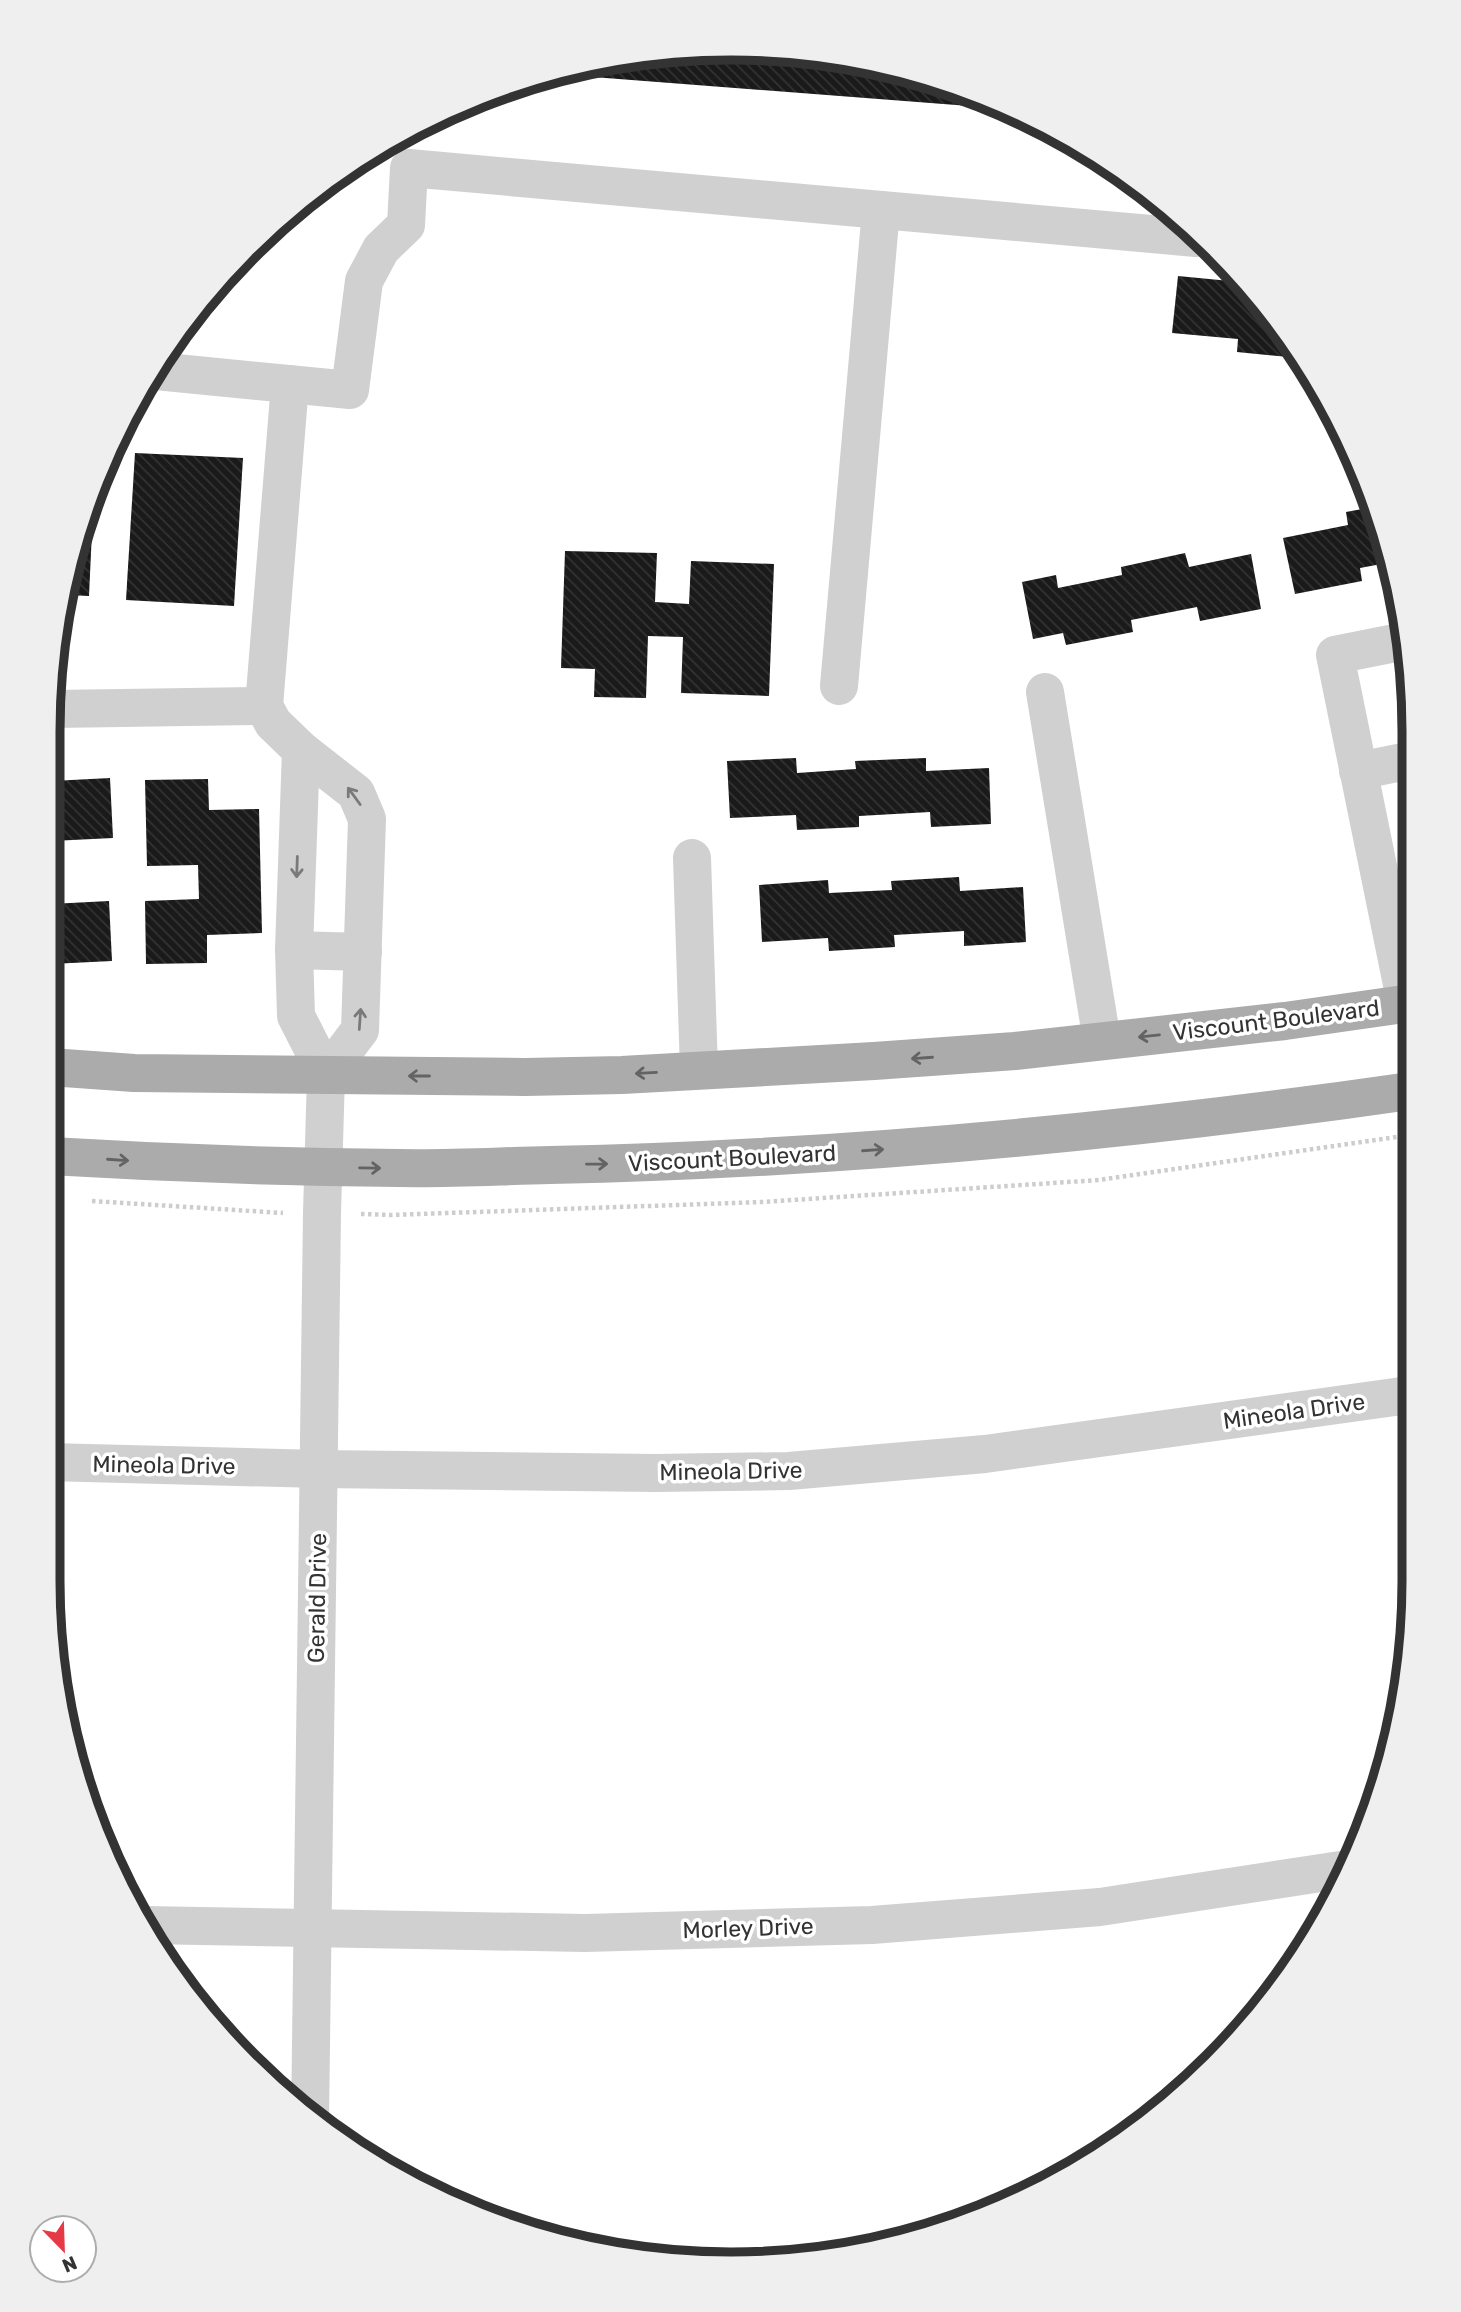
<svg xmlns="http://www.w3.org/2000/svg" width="1461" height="2312" viewBox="0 0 1461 2312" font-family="Rubik,sans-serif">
	<defs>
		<pattern id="building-back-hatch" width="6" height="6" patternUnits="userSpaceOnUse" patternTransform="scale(1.75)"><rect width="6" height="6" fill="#1a1a1a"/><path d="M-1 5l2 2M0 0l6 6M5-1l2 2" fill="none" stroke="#333"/></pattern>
	</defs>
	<rect width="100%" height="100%" fill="#fff"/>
	<g fill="url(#building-back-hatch)">
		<polygon points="776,49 908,71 1008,109 567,75 567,70 642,53"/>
		<polygon points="1178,276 1240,282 1246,288 1245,295 1254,296 1272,314 1299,358 1237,352 1238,339 1172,333"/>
		<polygon points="135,453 243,458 234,606 126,600"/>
		<polygon points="94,488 89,596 66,595"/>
		<polygon points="1373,507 1392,562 1360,568 1362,581 1295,594 1283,538 1348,525 1346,512"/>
		<polygon points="565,551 657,553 655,602 689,604 691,561 774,564 769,696 681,693 683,637 648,636 646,698 594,697 595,669 561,668"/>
		<polygon points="1185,553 1189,567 1251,554 1261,609 1200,621 1197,607 1131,620 1133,632 1066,645 1063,633 1033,639 1022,582 1056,575 1058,588 1122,575 1121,567"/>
		<polygon points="796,758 797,773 856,769 855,761 926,758 926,771 989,768 991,824 931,827 930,812 859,816 859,827 797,830 796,815 730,818 727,761"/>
		<polygon points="110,778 113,838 52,841 52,781"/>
		<polygon points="208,779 209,810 259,809 262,933 207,935 207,963 146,964 145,901 199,899 198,865 147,866 145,780"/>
		<polygon points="959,877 960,891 1023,887 1026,942 964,946 964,931 894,935 895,947 829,951 828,938 762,942 759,885 828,880 829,893 892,890 891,881"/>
		<polygon points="109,901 112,961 51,964 51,904"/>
	</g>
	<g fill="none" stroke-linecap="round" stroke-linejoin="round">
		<g stroke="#cdcdcd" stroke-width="4.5" stroke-dasharray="3.5 3.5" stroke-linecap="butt">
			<polyline points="92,1201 283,1213"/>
			<polyline points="361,1214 391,1215 762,1202 1099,1180 1410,1135"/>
		</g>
		<g stroke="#d0d0d0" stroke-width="38">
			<polyline points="156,371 350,390 364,281 381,249 406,225 409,168 1196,238"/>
			<polyline points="290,384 264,706 273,723 301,750 356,793 367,819 360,1030 326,1075"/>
			<polyline points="1405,641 1335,655 1406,1004"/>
			<polyline points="839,686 881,210"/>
			<polyline points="1045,692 1102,1041"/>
			<polyline points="53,709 264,706"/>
			<polyline points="301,750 294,950 296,1016 326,1075"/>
			<polyline points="1358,771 1412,760"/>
			<polyline points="692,858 699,1070"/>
			<polyline points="294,950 363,952"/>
			<polyline points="48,1462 319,1469 656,1473 789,1471 985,1454 1409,1395"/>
			<polyline points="145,1925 585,1933 872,1925 1100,1907 1347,1869"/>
			<polyline points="310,2120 322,1213 326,1075"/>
		</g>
		<g stroke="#ababab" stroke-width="38">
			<polyline points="50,1067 134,1073 525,1077 622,1075 874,1061 1015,1051 1285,1021 1411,1003"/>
			<path d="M50 1156C166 1163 283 1167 399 1168 450 1169 500 1166 550 1165 839 1159 1125 1132 1410 1091"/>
		</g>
	</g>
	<defs><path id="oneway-shaft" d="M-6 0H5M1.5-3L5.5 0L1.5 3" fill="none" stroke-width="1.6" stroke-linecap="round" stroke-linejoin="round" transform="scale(1.75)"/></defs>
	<g stroke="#7a7a7a">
		<use href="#oneway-shaft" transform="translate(354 796) rotate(-126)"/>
		<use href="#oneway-shaft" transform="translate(297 867) rotate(92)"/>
		<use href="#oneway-shaft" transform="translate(360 1019) rotate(-86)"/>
	</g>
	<g stroke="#636363">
		<use href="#oneway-shaft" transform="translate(1149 1036) rotate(174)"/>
		<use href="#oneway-shaft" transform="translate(922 1058) rotate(176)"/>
		<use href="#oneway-shaft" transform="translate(646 1073) rotate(177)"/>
		<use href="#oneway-shaft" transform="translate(419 1076) rotate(-180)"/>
		<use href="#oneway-shaft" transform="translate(873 1150) rotate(-4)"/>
		<use href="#oneway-shaft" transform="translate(118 1160) rotate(4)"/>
		<use href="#oneway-shaft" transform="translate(597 1164) rotate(-1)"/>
		<use href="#oneway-shaft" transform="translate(370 1168) rotate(1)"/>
	</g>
	<g text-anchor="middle" stroke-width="7" stroke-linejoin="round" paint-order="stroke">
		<g font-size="23" fill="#333" stroke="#fff">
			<text transform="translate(1276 1020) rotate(-7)" y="8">Viscount Boulevard</text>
			<text transform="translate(732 1158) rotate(-3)" y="8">Viscount Boulevard</text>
			<text transform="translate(1294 1411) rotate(-8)" y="8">Mineola Drive</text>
			<text transform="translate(164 1465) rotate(1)" y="8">Mineola Drive</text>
			<text transform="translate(731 1471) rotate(-1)" y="8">Mineola Drive</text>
			<text transform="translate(317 1598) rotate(-89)" y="8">Gerald Drive</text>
			<text transform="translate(748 1928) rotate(-2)" y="8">Morley Drive</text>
		</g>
	</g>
	<path d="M0 0H1461V2312H0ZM731 60H731A671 671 0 0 1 1402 731V1581A671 671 0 0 1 731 2252H731A671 671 0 0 1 60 1581V731A671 671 0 0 1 731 60Z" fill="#efefef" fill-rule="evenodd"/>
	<path fill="none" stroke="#333" stroke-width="9" d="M731 60H731A671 671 0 0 1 1402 731V1581A671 671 0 0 1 731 2252H731A671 671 0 0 1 60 1581V731A671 671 0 0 1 731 60Z"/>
	<g transform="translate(63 2249) rotate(157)"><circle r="33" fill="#ffffff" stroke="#adadad" stroke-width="2"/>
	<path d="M0-5L12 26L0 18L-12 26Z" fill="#e63946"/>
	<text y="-10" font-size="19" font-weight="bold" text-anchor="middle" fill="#333333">N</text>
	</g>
</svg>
